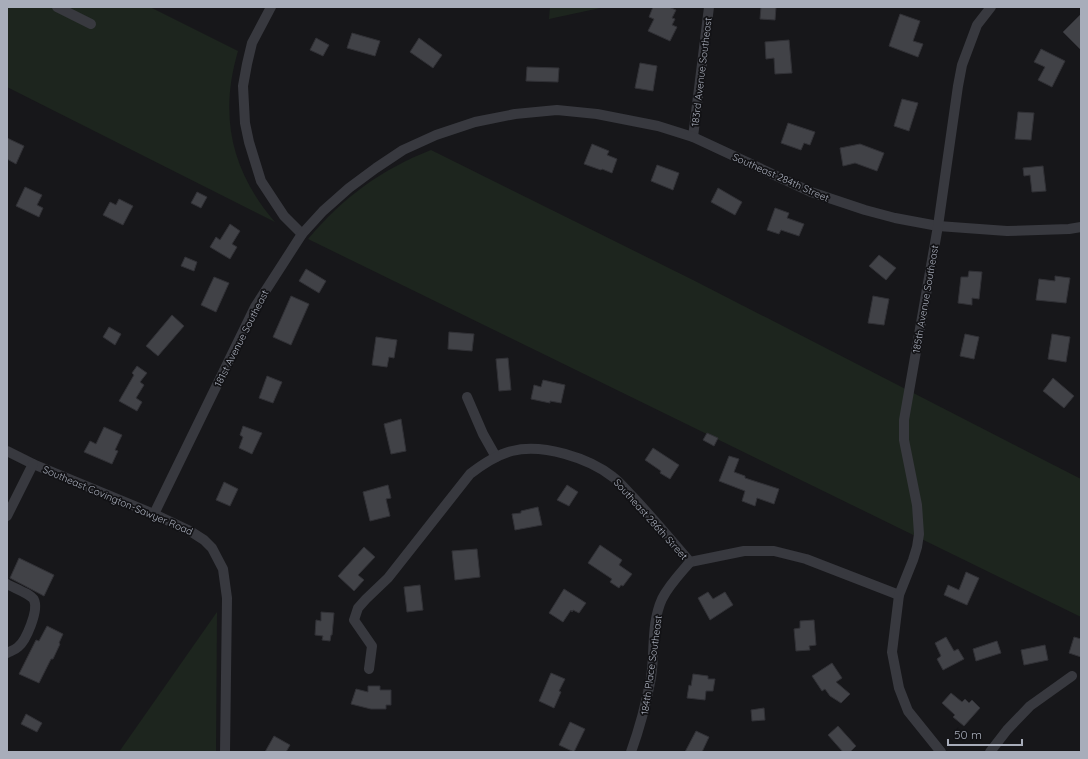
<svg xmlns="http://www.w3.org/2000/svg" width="1088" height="759" viewBox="0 0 1088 759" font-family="Quicksand,sans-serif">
	<rect width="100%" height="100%" fill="#17171a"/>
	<g fill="#1d251e">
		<path d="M7 7H150L238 51C219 116 231 171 275 222L7 87Z"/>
		<polygon points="550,7 605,7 549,19"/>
		<path d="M431 150 695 281 1081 479V617L308 239C342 198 382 169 431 150Z"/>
		<polygon points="217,612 216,752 119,752"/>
	</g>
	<g fill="#414247" stroke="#313136">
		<polygon points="653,7 669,7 676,10 672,18 675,19 672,25 677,27 670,41 648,31 654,19 649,17"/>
		<polygon points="761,7 776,7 775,20 760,19"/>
		<polygon points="900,14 920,21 913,41 923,44 918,57 889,46"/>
		<polygon points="1081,14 1081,50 1063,32"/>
		<polygon points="352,33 380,41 375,56 347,48"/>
		<polygon points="316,38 329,45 323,56 310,50"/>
		<polygon points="419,38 442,55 433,68 410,52"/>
		<polygon points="789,40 792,73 775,74 774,58 766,59 765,42"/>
		<polygon points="1041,49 1065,61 1052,87 1038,80 1045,67 1034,62"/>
		<polygon points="640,63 657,66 653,91 635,88"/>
		<polygon points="527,67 559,68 558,82 526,81"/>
		<polygon points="902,99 918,103 909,131 894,126"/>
		<polygon points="1018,112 1034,113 1031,140 1015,139"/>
		<polygon points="788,123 815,132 810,145 804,143 801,150 781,143"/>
		<polygon points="7,138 24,146 16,164 7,159"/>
		<polygon points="592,144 609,151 607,155 617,159 612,173 602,169 601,170 584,164"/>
		<polygon points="860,144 884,153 877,171 855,163 843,166 840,148"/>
		<polygon points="657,165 679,173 673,190 651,181"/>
		<polygon points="1043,166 1046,191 1032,192 1030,175 1024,176 1023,168"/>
		<polygon points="25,187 42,195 37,205 43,208 39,217 16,206"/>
		<polygon points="718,188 742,202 735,215 711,202"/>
		<polygon points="197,192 207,197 201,208 191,203"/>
		<polygon points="119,199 133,206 123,225 103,215 110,202 116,205"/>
		<polygon points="775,208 789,213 787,218 804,224 799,236 781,230 779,234 767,230"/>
		<polygon points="230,224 240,231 232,244 237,247 230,259 210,247 216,237 220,240"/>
		<polygon points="879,255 896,268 886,280 869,266"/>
		<polygon points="185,257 197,262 194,271 181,266"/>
		<polygon points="306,269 326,281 319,293 299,281"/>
		<polygon points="969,271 982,272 979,299 972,298 972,305 958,303 961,277 968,277"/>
		<polygon points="1055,276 1070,278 1066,303 1036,300 1039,279 1055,281"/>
		<polygon points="214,277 229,283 216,312 201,305"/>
		<polygon points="291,296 309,304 291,345 273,337"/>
		<polygon points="873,296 889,299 884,325 868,323"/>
		<polygon points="172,315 184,326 158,356 146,346"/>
		<polygon points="109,327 121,334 115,345 103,337"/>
		<polygon points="449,332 474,334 472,351 448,349"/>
		<polygon points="965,334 979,337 974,359 960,356"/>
		<polygon points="1052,334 1070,337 1066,362 1048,359"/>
		<polygon points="376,337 397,340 394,358 389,357 387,367 372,365"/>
		<polygon points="508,358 511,390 499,391 496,359"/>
		<polygon points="137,366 147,373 140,382 144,385 136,398 142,402 137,411 119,401 134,375 132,373"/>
		<polygon points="267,376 282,382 273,403 259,398"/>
		<polygon points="1053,378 1074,396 1064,408 1043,391"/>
		<polygon points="543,380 565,385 561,403 550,401 550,403 531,399 534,385 541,387"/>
		<polygon points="401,419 406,451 391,454 384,424"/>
		<polygon points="243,426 262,433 252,454 239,448 243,437 240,435"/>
		<polygon points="104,427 122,435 115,450 118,451 112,464 84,452 90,441 96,444"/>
		<polygon points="707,433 718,438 714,446 703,440"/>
		<polygon points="653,448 679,465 670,479 660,473 661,471 645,460"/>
		<polygon points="729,456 739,459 734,472 745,476 745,478 779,489 774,504 757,498 755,506 742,501 745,491 719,481"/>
		<polygon points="224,482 238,489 230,506 216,500"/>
		<polygon points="388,485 391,498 386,499 390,516 370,521 363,492"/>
		<polygon points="567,485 578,492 569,506 557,500"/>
		<polygon points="538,507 542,525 515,530 512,514 521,513 521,511"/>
		<polygon points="600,545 622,560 619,565 632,574 623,586 621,585 619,588 610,582 612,579 588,563"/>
		<polygon points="364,547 375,557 358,575 364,580 354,591 338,576"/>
		<polygon points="477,549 480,577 455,580 452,551"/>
		<polygon points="19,558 54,575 44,596 10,578"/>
		<polygon points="966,572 979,578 967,605 944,595 948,585 959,590"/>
		<polygon points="420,585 423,610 407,612 404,587"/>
		<polygon points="564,589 586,603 579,613 573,610 572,612 571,610 563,622 549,613"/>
		<polygon points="708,592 713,599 725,592 733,605 710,620 698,598"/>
		<polygon points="321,612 334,613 332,635 331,635 330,641 322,640 323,636 315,635 316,620 321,621"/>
		<polygon points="814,620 816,645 809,646 810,650 796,651 794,629 800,628 800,621"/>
		<polygon points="47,626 63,634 59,643 60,644 53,659 51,659 39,683 19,674 36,640 39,641"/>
		<polygon points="946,637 954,651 958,649 964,659 943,670 937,659 941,656 935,643"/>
		<polygon points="1074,637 1081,639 1081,657 1069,653"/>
		<polygon points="997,641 1001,653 976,661 973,649"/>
		<polygon points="1045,645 1048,660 1024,665 1021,650"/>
		<polygon points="832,663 842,678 836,682 850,694 841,703 830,696 825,689 822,691 812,676"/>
		<polygon points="551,673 565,679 559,691 561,692 554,708 539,701"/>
		<polygon points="693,674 708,676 708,679 715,679 713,691 706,691 705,700 687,698 689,685 691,686"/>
		<polygon points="368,686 380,686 380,690 391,690 391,705 386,705 386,709 371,709 351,704 356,689 368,692"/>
		<polygon points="951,693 962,702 965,699 969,703 972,700 980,708 964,726 953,717 955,715 942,703"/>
		<polygon points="764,708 765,720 752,721 751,710"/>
		<polygon points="26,714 42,723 37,732 21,724"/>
		<polygon points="570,722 585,729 574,752 559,745"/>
		<polygon points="838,726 856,746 850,752 843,752 828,735"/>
		<polygon points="696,731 709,737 702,752 685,752"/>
		<polygon points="274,736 290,745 286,752 265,752"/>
	</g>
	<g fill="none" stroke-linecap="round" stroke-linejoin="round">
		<g stroke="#38393f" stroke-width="10">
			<polyline points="57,7 91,24"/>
			<polyline points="271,7 252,43 247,64 243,86 245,123 249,142 261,181 284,216 302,234"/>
			<polyline points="693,137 709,7"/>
			<polyline points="467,397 483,434 496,457"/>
			<polyline points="7,451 33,464 154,514 190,531 204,540 212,548 223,569 227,598 225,752"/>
			<polyline points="154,514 255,307 302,234 323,211 349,188 376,168 403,150 436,135 475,122 515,114 557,110 597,114 658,126 693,137 811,192 865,210 895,218 938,226 1007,231 1069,229 1081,227"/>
			<polyline points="7,516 33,464"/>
			<path d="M7 584C14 588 31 594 34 600 39 610 26 641 18 647 15 650 11 651 7 653"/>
			<path d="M369 669 372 646 354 620 358 608 366 599 388 578 470 474C483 464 496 455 512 451 542 443 589 458 613 477 620 482 626 490 632 496 652 517 671 540 690 562L744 551H774L806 559 899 595"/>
			<path d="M631 752C640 727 646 704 651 678 655 652 651 623 662 599 669 585 680 574 690 562"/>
			<polyline points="941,752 908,711 899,688 892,652 899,595 913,560 917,547 919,534 917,505 904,440 904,420 938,226 958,86 962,65 977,25 991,7"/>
			<polyline points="990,752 1007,730 1030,706 1072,676"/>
		</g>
	</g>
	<g text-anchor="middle" stroke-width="3.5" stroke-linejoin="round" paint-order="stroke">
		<g font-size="10" fill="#a8adba" stroke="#121215">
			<text transform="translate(701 72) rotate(-83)" y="4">183rd Avenue Southeast</text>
			<text transform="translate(781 177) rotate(24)" y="4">Southeast 284th Street</text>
			<text transform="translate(925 299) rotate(-80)" y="4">185th Avenue Southeast</text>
			<text transform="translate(241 338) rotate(-63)" y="4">181st Avenue Southeast</text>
			<text transform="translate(118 500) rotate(23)" y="4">Southeast Covington-Sawyer Road</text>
			<text transform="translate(651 519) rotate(48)" y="4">Southeast 286th Street</text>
			<text transform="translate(651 665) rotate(-82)" y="4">184th Place Southeast</text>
		</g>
	</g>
	<rect width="1088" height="759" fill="none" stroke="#a8adba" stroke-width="16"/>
	<path d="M948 739v6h74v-6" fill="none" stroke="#a8adba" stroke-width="2"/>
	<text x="954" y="739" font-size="12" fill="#a8adba" stroke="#121215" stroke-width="3" paint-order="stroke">50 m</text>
</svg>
